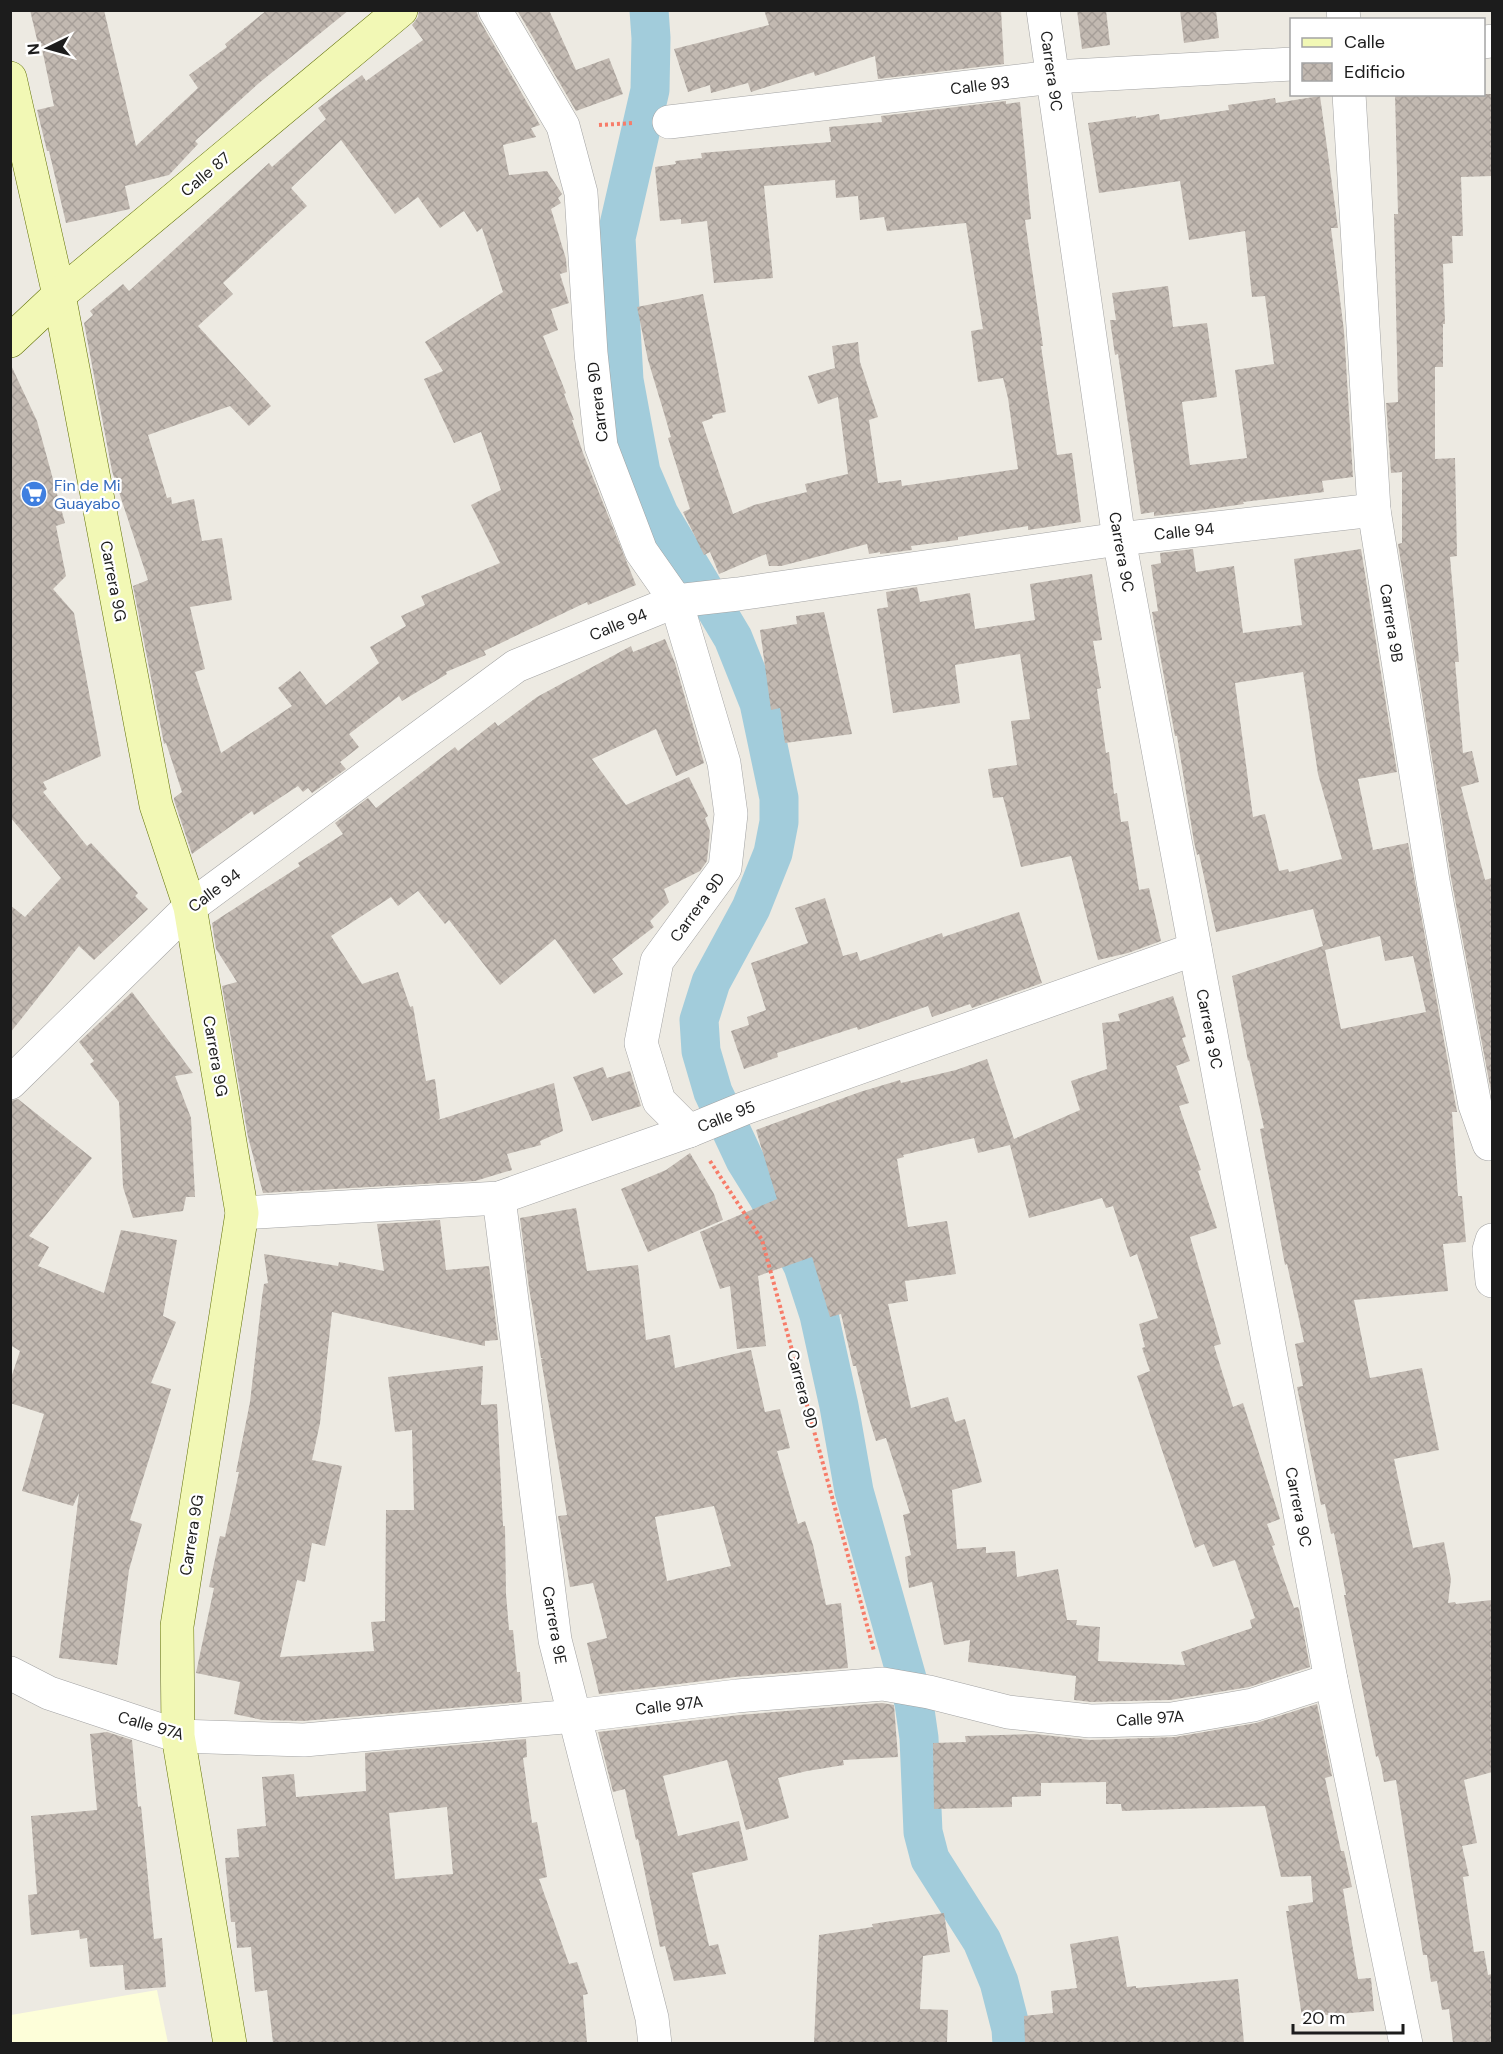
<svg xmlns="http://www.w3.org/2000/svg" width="1503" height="2054" viewBox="0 0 1503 2054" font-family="'DM Sans',sans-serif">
	<defs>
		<pattern id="building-cross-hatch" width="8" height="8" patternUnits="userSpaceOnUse" patternTransform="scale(1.5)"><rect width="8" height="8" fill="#c2b9b1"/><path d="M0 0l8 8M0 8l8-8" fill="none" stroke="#a69e98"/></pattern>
	</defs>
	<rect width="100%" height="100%" fill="#edeae2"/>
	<polygon fill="#fdfed9" points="157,1990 168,2043 11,2043 11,2015"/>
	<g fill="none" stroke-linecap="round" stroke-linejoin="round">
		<polyline stroke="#a2ccdb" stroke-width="39" points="649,10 651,38 650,90 616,238 624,380 641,472 659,514 733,638 759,703 779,798 779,822 773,853 751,908 711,982 699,1020 701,1051 713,1092 745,1160 768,1197 803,1266 819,1315 839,1406 854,1491 914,1703 919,1738 923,1832 930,1859 982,1941 999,1982 1011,2029 1012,2044"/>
	</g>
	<g fill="url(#building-cross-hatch)" fill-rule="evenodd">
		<polygon points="30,10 104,10 136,146 198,88 189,75 227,47 225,44 267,10 349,10 259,83 195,141 198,144 169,175 125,186 130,209 66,223 49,151 47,151 37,110 54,106 41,44 38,44"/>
		<path d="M419 10H476L479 19 540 125 531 128 536 137 503 145 509 175 547 171 562 194 558 198 561 203 551 209 566 259 567 272 560 274 569 303 551 309 558 330 543 336 566 393 564 394 574 420H572L583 453 636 585 588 605 587 602 484 651 486 655 446 672 447 674 402 701 399 696 349 734 359 747 340 762 346 769 312 793 308 788 303 792 298 786 254 815 252 811 192 854 174 800V798L182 792 166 743 164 744 133 586 148 580 112 471 84 323 93 315 90 311 123 284 129 291 269 163 272 167 326 119 318 108 362 75 366 81 423 40 412 25 418 17ZM341 140 395 214 418 197 440 228 464 211 477 232 482 228 503 292 425 342 443 371 424 379 454 443 481 432 501 490 471 505 500 563 421 596 425 605 401 616 406 626 370 647 379 663 326 705 300 671 278 688 292 706 221 753 195 672 205 669 190 607 232 600 222 538 202 541 194 499 172 504 171 497 167 498 148 435 230 406 249 426 271 406 198 326 233 294 223 283 307 206 291 188Z"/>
		<polygon points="517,10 549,10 576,70 609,58 623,94 576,111"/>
		<polygon points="764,10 1001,10 1004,64 878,79 875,56 815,76 814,72 751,92 748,83 711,93 710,85 688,92 674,49 769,25"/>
		<polygon points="1077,10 1106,10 1110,45 1082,49"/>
		<polygon points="1180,10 1216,10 1219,38 1184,43"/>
		<polygon points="1395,94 1492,94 1492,176 1461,177 1463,236 1452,236 1453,263 1443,264 1445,324 1443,324 1443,367 1435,367 1435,459 1455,458 1457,556 1450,557 1459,662 1455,662 1463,753 1472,751 1479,782 1461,787 1485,880 1492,878 1492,1097 1451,878 1398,544 1402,543 1402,472 1391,473 1386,403 1398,402 1394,214 1398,214"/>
		<polygon points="1320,96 1338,228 1331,228 1344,331 1353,477 1322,481 1324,492 1243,502 1244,504 1195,511 1154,516 1154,512 1141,514 1118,354 1115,355 1110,320 1116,320 1112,293 1168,286 1173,327 1207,323 1217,397 1182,402 1190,465 1247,458 1235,370 1274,364 1265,296 1252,297 1245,231 1189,240 1180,181 1099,193 1088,123 1136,116 1136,118 1159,114 1160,120 1229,110 1228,105 1275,98 1276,103"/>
		<polygon points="1006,101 1006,104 1020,102 1031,219 1025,220 1043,346 1041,346 1057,455 1072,453 1081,522 1028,530 1028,526 958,537 958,540 911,546 912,550 880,554 880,552 869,554 867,544 781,566 769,566 766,554 719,574 710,552 704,555 683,512 690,509 668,438 671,437 664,413 648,360 637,307 703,294 726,412 712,415 713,418 702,422 733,514 754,505 807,492 805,484 848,474 838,397 818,404 808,376 835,368 832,346 858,342 860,362 878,417 869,420 878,483 901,480 902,486 1018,469 1008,398 1003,378 978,382 971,331 983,329 966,223 887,231 884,217 860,220 858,196 836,198 835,180 764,186 773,278 714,283 707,221 681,224 681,219 660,221 655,167 676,164 675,161 702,158 701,153 831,142 829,127 882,122 881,116"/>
		<polygon points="10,363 37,421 65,523 56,526 66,576 53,589 74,613 101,756 43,782 47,789 43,792 87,846 91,843 138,893 135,896 148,909 94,960 79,946 10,1033 10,905 25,917 61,878 10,817"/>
		<path d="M1193 549 1196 572 1234 566 1243 633 1302 625 1294 559 1361 549 1397 772 1358 779 1373 850 1408 843 1457 1112H1452L1458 1196H1462L1466 1242 1443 1244 1448 1291 1354 1300 1370 1378 1422 1368 1439 1450 1394 1459 1413 1548 1444 1542 1451 1579 1448 1603 1455 1602 1456 1604 1492 1600V1772L1464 1780 1477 1843 1462 1846 1469 1876 1463 1877 1474 1952 1484 1951 1488 1975 1492 1974V2043H1453L1449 2009 1442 2010 1437 1981 1431 1982 1427 1955H1423L1396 1780 1384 1782 1381 1765 1378 1756 1376 1757 1344 1595H1346L1334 1533 1331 1534 1325 1504 1321 1505 1297 1387 1303 1386 1295 1344 1304 1342 1287 1264 1285 1265 1260 1129 1264 1128 1249 1060 1248 1061 1232 976 1323 946 1313 909 1216 932 1199 854 1197 855 1194 842 1177 736H1175L1152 612 1158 611 1151 565 1161 563 1160 553ZM1303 672 1318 774 1342 859 1289 872 1288 869 1279 871 1265 814 1253 817 1235 683ZM1380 936 1385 961 1413 956 1426 1012 1341 1029 1325 950Z"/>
		<polygon points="1092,574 1102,640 1093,641 1101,688 1097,689 1106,753 1109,752 1114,794 1117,793 1121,822 1128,821 1139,890 1149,888 1161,941 1128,953 1098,960 1071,856 1021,867 1003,797 993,798 988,769 1017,765 1011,721 1030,719 1020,654 955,665 960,703 893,713 877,609 888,607 886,592 917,587 920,602 970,593 975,629 1035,620 1030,584"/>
		<polygon points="824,612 852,734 785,743 780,708 771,710 760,630 797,624 796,616"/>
		<polygon points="665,639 675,663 704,763 676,776 656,729 592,759 626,805 689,777 708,816 705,818 710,831 707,861 700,871 664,889 669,902 650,921 654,927 612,959 623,974 594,994 555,939 500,985 449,920 445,924 418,891 398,906 391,897 331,936 362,984 398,972 410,1007 413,1006 426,1081 435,1079 440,1118 438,1120 554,1083 563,1131 540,1141 541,1145 507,1154 512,1170 475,1181 263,1193 248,1137 222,986 237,982 216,949 212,923 300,866 298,863 343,834 335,823 368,798 376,808 455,747 458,751 495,722 498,726 537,697 631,646 633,652"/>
		<polygon points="825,898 843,956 857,952 860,961 942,933 943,937 1019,912 1042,983 972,1008 970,1004 932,1017 928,1006 858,1030 857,1027 777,1053 778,1057 744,1069 731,1031 749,1025 747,1017 766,1010 751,963 808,943 795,908"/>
		<polygon points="132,992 193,1073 175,1076 191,1118 195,1197 186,1197 183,1211 133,1218 123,1187 119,1102 90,1064 94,1061 79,1042"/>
		<path d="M1173 996 1186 1037 1182 1038 1190 1061 1176 1066 1189 1103 1179 1106 1201 1170 1198 1171 1217 1228 1190 1237 1221 1344 1214 1346 1233 1407 1243 1403 1280 1519 1267 1524 1275 1545 1272 1546 1294 1608 1298 1607 1299 1609 1310 1667 1249 1687 1170 1700 1091 1702 1074 1700 1076 1676 968 1662 970 1640 944 1645 932 1582 909 1588 905 1557 911 1555 903 1515 910 1513 886 1438 876 1441 868 1415 856 1366H853L841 1314 830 1317 812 1257 758 1276 766 1346 737 1349 730 1286 720 1289 700 1232 777 1199 756 1130 860 1092 900 1080 901 1083 956 1070 987 1059 1014 1139 1080 1110 1071 1081 1107 1069 1102 1023 1120 1021 1118 1014ZM974 1138 978 1153 1010 1145 1029 1218 1102 1198 1106 1208 1113 1206 1130 1257 1137 1254 1158 1318 1139 1324 1145 1347 1142 1348 1150 1371 1137 1376 1195 1548 1204 1544 1213 1567 1235 1560 1255 1618 1250 1620 1252 1628 1181 1652 1185 1665 1098 1661 1100 1627 1076 1625 1077 1620H1067L1058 1569 1017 1577 1015 1551 986 1553V1547L957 1549 952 1490 982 1482 965 1419 955 1422 948 1397 911 1408 888 1304 908 1301 905 1281 956 1274 947 1221 908 1227 897 1159 904 1157 903 1155Z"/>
		<polygon points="603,1067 607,1078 630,1071 641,1106 592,1121 573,1077"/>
		<polygon points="18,1099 92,1158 29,1236 49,1247 38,1266 104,1293 121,1230 177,1240 163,1316 176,1322 151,1383 171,1389 130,1520 142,1524 129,1570 117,1665 59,1658 79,1493 73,1506 22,1491 44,1414 10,1403 10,1381 20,1351 10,1345 10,1101"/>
		<polygon points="690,1153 714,1194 723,1220 648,1252 621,1189 666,1170"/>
		<path d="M576 1208 587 1271 638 1265 646 1340 670 1335 675 1368 751 1350 765 1412 780 1409 790 1448 777 1451 798 1524 805 1521 813 1545 826 1605 841 1603 848 1668 735 1677 599 1694 587 1643 607 1638 593 1583 570 1587 558 1516 567 1515 541 1359H544L541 1358 529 1288 520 1218ZM714 1506 731 1566 667 1581 655 1517Z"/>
		<polygon points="440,1220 446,1270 489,1266 498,1340 485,1341 485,1346 332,1312 320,1423 312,1460 342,1466 325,1546 312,1543 305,1582 297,1580 280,1657 374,1651 371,1622 385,1621 386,1510 414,1510 412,1430 395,1432 388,1377 483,1366 481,1405 497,1404 503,1526 505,1526 506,1594 509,1630 513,1630 517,1672 520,1672 522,1702 303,1721 263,1720 234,1714 240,1682 196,1673 214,1588 209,1587 220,1536 225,1537 239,1472 236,1472 250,1402 262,1297 264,1284 268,1283 264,1254 338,1266 339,1262 384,1271 377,1224"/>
		<polygon points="882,1703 894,1705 898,1757 843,1760 844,1765 807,1771 778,1778 789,1818 746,1830 727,1760 663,1776 678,1836 739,1821 748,1860 692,1873 709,1946 718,1944 726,1974 674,1981 665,1946 660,1947 638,1839 636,1840 625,1789 613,1792 598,1732 739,1715"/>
		<polygon points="1317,1704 1332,1776 1325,1778 1341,1851 1344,1851 1352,1887 1343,1889 1358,1979 1371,1978 1374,2011 1302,2017 1286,1911 1289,1911 1288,1906 1313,1902 1311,1876 1281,1877 1265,1806 1122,1811 1121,1804 1106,1804 1106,1782 1041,1783 1041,1796 1012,1797 1012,1807 934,1809 933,1743 966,1742 965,1736 1035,1734 1090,1740 1175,1737 1256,1723"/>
		<polygon points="107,1732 132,1740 138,1807 141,1806 154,1939 162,1938 166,1987 125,1990 123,1965 90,1967 87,1938 80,1939 79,1930 31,1935 28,1895 37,1894 31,1816 97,1810 90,1734"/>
		<path d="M526 1739 527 1757 523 1758 532 1823 537 1822 547 1877 539 1879 569 1964 577 1962 588 1994 583 1995 587 2043H273L267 1990 255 1992 251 1947 237 1948 235 1922H231L225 1858 239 1857 237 1829 266 1826 262 1777 294 1774 296 1797 366 1791 365 1753ZM447 1807 453 1874 395 1879 389 1813Z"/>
		<polygon points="944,1913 950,1952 923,1956 920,2009 948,2010 947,2043 814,2043 819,1935 873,1927 872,1924"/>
		<polygon points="1118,1936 1127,1987 1136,1986 1136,1988 1238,1979 1244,2043 1025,2043 1024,2016 1053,2013 1051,1991 1077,1988 1070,1944"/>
	</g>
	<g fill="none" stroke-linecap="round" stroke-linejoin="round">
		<defs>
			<g id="street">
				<polyline points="495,10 563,126 581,193 591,353 601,446 641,551 676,601 724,763 731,814 725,868 657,961 641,1043 659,1101 689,1131"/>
				<polyline points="1043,10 1119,539 1331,1680 1406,2044"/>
				<polyline points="1343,10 1344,20"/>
				<polyline points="1484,42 1492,41"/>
				<polyline points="1349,94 1374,510 1433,881 1475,1105 1489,1144"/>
				<polyline points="669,122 1053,77 1292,64"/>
				<polyline points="10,1083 190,907 516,666 676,601 738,594 1119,539 1374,510"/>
				<polyline points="499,1198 555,1640 652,2018 655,2044"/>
				<polyline points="242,1213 499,1198 689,1131 745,1108 1195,949"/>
				<polyline points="1492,1240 1489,1250 1492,1281"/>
				<polyline points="10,1673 49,1693 178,1736 304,1740 575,1716 737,1696 883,1684 929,1692 1008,1712 1090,1721 1172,1719 1253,1705 1331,1680"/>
			</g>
			<g id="secondary">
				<polyline points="10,78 59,295 156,805 190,907 242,1213 177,1626 178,1736 230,2044"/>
				<polyline points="10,341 59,295 401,10"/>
			</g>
		</defs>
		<use href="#street" stroke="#a3a3a3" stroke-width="34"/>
		<use href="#secondary" stroke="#617006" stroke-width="34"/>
		<g stroke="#f77c69" stroke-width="4" stroke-dasharray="3 3" stroke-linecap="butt">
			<polyline points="599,125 634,123"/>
			<polyline points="710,1161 762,1240 874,1651"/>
		</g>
		<use href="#street" stroke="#fff" stroke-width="33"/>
		<use href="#secondary" stroke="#f2f8b5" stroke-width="33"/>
	</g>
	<defs>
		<symbol id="supermarket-disc" viewBox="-11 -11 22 22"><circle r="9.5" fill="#3f7fe0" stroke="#fff"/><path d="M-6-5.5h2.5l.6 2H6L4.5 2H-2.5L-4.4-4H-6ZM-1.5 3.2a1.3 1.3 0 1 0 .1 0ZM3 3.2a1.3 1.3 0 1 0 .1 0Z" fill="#fff"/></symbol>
	</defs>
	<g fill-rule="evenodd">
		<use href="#supermarket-disc" x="19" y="479" width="30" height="30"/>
	</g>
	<g text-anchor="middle" stroke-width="4.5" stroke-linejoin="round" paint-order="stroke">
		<g font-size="16" fill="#1c1c1c" stroke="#fff">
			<text transform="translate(1052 71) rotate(82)" y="6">Carrera 9C</text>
			<text transform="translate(980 85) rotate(-7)" y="6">Calle 93</text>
			<text transform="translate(205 174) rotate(-40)" y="6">Calle 87</text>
			<text transform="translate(597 402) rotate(-97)" y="6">Carrera 9D</text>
			<text transform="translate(1184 531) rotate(-6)" y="6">Calle 94</text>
			<text transform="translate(1122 552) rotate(80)" y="6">Carrera 9C</text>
			<text transform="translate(114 581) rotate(79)" y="6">Carrera 9G</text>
			<text transform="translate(1392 623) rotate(81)" y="6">Carrera 9B</text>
			<text transform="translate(618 624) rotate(-22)" y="6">Calle 94</text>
			<text transform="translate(214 890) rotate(-37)" y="6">Calle 94</text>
			<text transform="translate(697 907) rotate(-54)" y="6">Carrera 9D</text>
			<text transform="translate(1210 1029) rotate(79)" y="6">Carrera 9C</text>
			<text transform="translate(216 1056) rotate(80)" y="6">Carrera 9G</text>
			<text transform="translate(726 1116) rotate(-21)" y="6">Calle 95</text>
			<text transform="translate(803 1389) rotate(75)" y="6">Carrera 9D</text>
			<text transform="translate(1299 1507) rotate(79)" y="6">Carrera 9C</text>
			<text transform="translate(191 1535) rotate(-81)" y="6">Carrera 9G</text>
			<text transform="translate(555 1625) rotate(80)" y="6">Carrera 9E</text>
			<text transform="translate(669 1705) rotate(-7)" y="6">Calle 97A</text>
			<text transform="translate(1150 1718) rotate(-4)" y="6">Calle 97A</text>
			<text transform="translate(151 1725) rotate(16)" y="6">Calle 97A</text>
		</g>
		<g font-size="16" fill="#366cbe" stroke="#fff" text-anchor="start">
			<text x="54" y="491">Fin de Mi<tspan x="54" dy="18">Guayabo</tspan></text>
		</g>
	</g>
	<rect width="1503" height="2054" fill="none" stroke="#1c1c1c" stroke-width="24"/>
	<rect x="1290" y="18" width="195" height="78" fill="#ffffff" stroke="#a4a4a4" stroke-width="1.5"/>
	<rect x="1302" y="38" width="30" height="9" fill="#f2f8b5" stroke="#a4a4a4" stroke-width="1.5"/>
	<text x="1344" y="48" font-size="18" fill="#1c1c1c">Calle</text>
	<rect x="1302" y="63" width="30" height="18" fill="url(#building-cross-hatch)" stroke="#a4a4a4" stroke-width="1.5"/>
	<text x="1344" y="78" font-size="18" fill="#1c1c1c">Edificio</text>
	<g transform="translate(48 48) rotate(265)" stroke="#ffffff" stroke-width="4.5" paint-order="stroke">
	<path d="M0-4.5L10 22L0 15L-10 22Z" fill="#1c1c1c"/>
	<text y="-9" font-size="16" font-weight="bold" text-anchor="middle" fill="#1c1c1c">N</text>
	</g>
	<path d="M1293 2024v9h110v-9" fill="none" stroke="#1c1c1c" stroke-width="3"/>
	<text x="1302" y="2024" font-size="18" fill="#1c1c1c" stroke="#ffffff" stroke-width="4.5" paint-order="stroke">20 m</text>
</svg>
